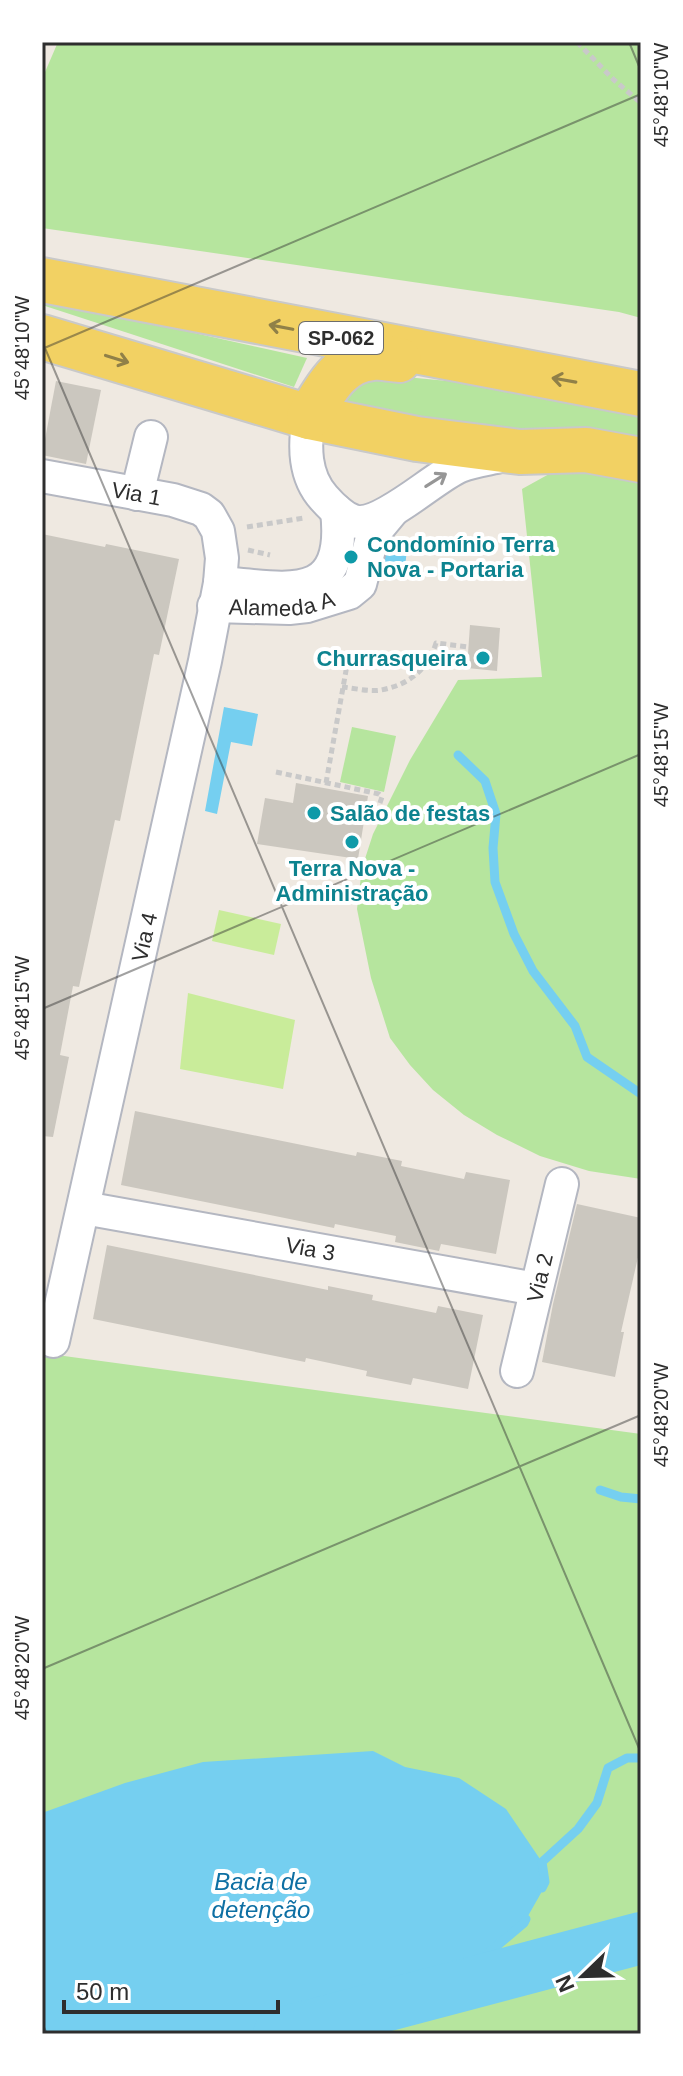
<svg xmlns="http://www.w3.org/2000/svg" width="683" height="2076" viewBox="0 0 683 2076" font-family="Helvetica,sans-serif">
	<rect width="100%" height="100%" fill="#efe9e1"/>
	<g fill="#b6e59e">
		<polygon points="58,42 641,42 641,318 619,312 42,228 42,79"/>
		<polygon points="42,299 307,358 294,387 42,305"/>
		<polygon points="374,374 490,385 641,407 641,443 501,440 336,407"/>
		<polygon points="587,453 641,461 641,1179 589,1171 540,1156 497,1135 464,1115 433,1090 410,1065 390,1038 371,978 357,909 362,868 373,834 410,760 458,680 542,677 522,489"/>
		<polygon points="352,727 396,736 384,792 340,782"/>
		<polygon points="42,1353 641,1434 641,2034 42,2034"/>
	</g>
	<g fill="#c9ec9a">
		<polygon points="219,910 281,924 274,955 212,941"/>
		<polygon points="188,993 295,1020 283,1089 180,1069"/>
	</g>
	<g fill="#75cff0">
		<path d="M395 538 405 544C408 559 406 570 392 577L385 576 381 569 388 542Z"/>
		<polygon points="224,707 258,714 252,746 231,742 217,814 205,811"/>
		<polygon points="373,1751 405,1767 459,1778 506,1809 542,1862 545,1886 524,1923 492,1950 415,1999 279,2034 42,2034 42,1813 125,1783 203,1762"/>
	</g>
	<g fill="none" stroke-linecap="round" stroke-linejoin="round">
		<g stroke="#75cff0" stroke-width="9">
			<polyline points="458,755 485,781 496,814 493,848 495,882 514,934 533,971 575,1026 587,1057 641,1094"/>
			<polyline points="600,1490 621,1497 641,1499"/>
			<polyline points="542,1888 545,1882 542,1862 578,1829 597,1803 608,1768 627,1758 641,1758"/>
			<polyline points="415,1999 492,1950 524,1923 526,1919"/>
			<polyline points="340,2018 349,2034"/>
		</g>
		<polyline stroke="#75cff0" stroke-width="52" points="279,2034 641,1938"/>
	</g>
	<g fill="#cbc7bf">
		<polygon points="56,381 101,390 86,464 42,455"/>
		<polygon points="42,534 105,547 106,544 179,559 159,655 154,654 120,821 115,820 79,987 73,986 60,1055 69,1057 53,1137 42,1136"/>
		<polygon points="470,625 500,628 497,671 467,668"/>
		<polygon points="296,783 368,796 358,859 257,844 265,798 293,803"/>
		<polygon points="135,1111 356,1156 357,1152 402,1161 401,1166 464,1179 466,1172 510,1180 496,1254 441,1244 439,1251 395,1242 396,1236 335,1224 334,1228 121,1185"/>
		<polygon points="577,1204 641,1218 641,1244 621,1332 624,1332 615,1377 542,1362 553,1304"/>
		<polygon points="107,1245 328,1290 328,1286 373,1295 372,1300 436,1313 438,1306 483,1315 468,1389 413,1378 411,1385 366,1376 367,1371 306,1358 305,1362 93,1319"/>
	</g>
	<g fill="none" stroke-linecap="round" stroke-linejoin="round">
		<defs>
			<g id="minor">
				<path d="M309 417C304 446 304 476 324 498 332 507 342 517 353 521 380 530 433 477 460 466 472 461 488 459 501 456"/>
				<path id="s1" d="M42 476 173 500 201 509 209 515 218 531 222 558 220 583 205 661 53 1341"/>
				<polyline points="137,494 151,437"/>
				<path d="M220 583C286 588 348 606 337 511"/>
				<path id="s2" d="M214 606 289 608 307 606 349 593 360 584 373 534 393 510"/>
				<path id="s3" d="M84 1208 536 1289"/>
				<path id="s4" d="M517 1371 562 1184"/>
			</g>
			<g id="primary">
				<polyline points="42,280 641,394"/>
				<polyline points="42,337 309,417 417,439 520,452 586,450 641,460"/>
				<path d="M309 417C324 392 339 360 373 358 381 357 390 359 399 360"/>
			</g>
		</defs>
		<use href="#minor" stroke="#b4b7c1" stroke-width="36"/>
		<use href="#primary" stroke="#c9c9c9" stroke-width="48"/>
		<g stroke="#c9c9c9" stroke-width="5" stroke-dasharray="6 4" stroke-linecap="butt">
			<polyline points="577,42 614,80 641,103"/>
			<polyline points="247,527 304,518"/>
			<polyline points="248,550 270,555"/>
			<path d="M342 687C354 688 369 692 381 690 408 685 428 670 436 643L468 647"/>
			<polyline points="276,772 379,794 382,797 374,820"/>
			<polyline points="326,783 347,665"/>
		</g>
		<use href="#minor" stroke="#fff" stroke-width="32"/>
		<use href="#primary" stroke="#f2d163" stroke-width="44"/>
	</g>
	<defs><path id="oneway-shaft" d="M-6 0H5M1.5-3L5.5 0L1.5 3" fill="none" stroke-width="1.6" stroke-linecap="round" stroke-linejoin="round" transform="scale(2)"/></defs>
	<g stroke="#908048">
		<use href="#oneway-shaft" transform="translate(281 327) rotate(-169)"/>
		<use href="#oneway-shaft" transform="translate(117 359) rotate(17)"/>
		<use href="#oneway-shaft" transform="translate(564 380) rotate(-170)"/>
	</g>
	<use stroke="#969696" href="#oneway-shaft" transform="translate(436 480) rotate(-32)"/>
	<path fill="none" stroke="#2e2e2e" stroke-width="2" stroke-opacity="0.45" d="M629 42 641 71M42 341 641 1753M42 349 641 94M42 1009 641 754M42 1669 641 1415M42 2023 47 2034"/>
	<g fill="#0f9aa8" stroke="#fff" stroke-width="3">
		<circle cx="351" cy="557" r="8"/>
		<circle cx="483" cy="658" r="8"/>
		<circle cx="314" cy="813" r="8"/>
		<circle cx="352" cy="842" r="8"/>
	</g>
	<g text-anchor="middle" stroke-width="8" stroke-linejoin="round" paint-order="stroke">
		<rect fill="#fff" stroke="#6d6d6d" stroke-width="2" x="299" y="322" width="84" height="32" rx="6"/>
		<g font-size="20" font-weight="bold" fill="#2e2e2e">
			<text x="341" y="345">SP-062</text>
		</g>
		<g font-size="22" fill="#2e2e2e" stroke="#fff">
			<text dy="8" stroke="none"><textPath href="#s1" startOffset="96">Via 1</textPath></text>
			<text dy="8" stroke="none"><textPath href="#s2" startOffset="68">Alameda A</textPath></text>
			<text transform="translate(144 937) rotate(-77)" y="8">Via 4</text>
			<text dy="8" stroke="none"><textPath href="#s3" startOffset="230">Via 3</textPath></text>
			<text dy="8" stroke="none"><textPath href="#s4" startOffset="96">Via 2</textPath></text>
		</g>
		<g font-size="22" font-weight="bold" fill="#0d838f" stroke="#fff" text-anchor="start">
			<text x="367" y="552">Condomínio Terra<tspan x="367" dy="25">Nova - Portaria</tspan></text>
			<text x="467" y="666" text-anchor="end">Churrasqueira</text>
			<text x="330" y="821">Salão de festas</text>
			<text x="352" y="876" text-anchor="middle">Terra Nova -<tspan x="352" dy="25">Administração</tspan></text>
		</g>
		<g font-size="24" font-style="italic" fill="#0d6fa3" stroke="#fff">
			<text x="261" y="1890">Bacia de<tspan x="261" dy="28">detenção</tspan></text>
		</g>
	</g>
	<rect width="683" height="2076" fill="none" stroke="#ffffff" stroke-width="88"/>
	<g transform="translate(583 1976) rotate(247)" stroke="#ffffff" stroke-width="6" paint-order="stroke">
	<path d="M0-6L14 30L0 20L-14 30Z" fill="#2e2e2e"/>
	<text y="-12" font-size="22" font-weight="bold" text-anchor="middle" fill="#2e2e2e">N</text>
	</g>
	<path d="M64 2000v12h214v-12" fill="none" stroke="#2e2e2e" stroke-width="4"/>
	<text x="76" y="2000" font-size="24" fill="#2e2e2e" stroke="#ffffff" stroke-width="6" paint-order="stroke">50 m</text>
	<rect x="44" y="44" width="595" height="1988" fill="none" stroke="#2e2e2e" stroke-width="3"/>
	<g font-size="20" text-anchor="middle" fill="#2e2e2e">
		<text transform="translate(661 95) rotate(-90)" y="7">45°48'10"W</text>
		<text transform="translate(22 348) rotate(-90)" y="7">45°48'10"W</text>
		<text transform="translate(661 755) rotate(-90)" y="7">45°48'15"W</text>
		<text transform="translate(22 1008) rotate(-90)" y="7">45°48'15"W</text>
		<text transform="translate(661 1415) rotate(-90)" y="7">45°48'20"W</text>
		<text transform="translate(22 1668) rotate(-90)" y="7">45°48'20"W</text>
	</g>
</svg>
